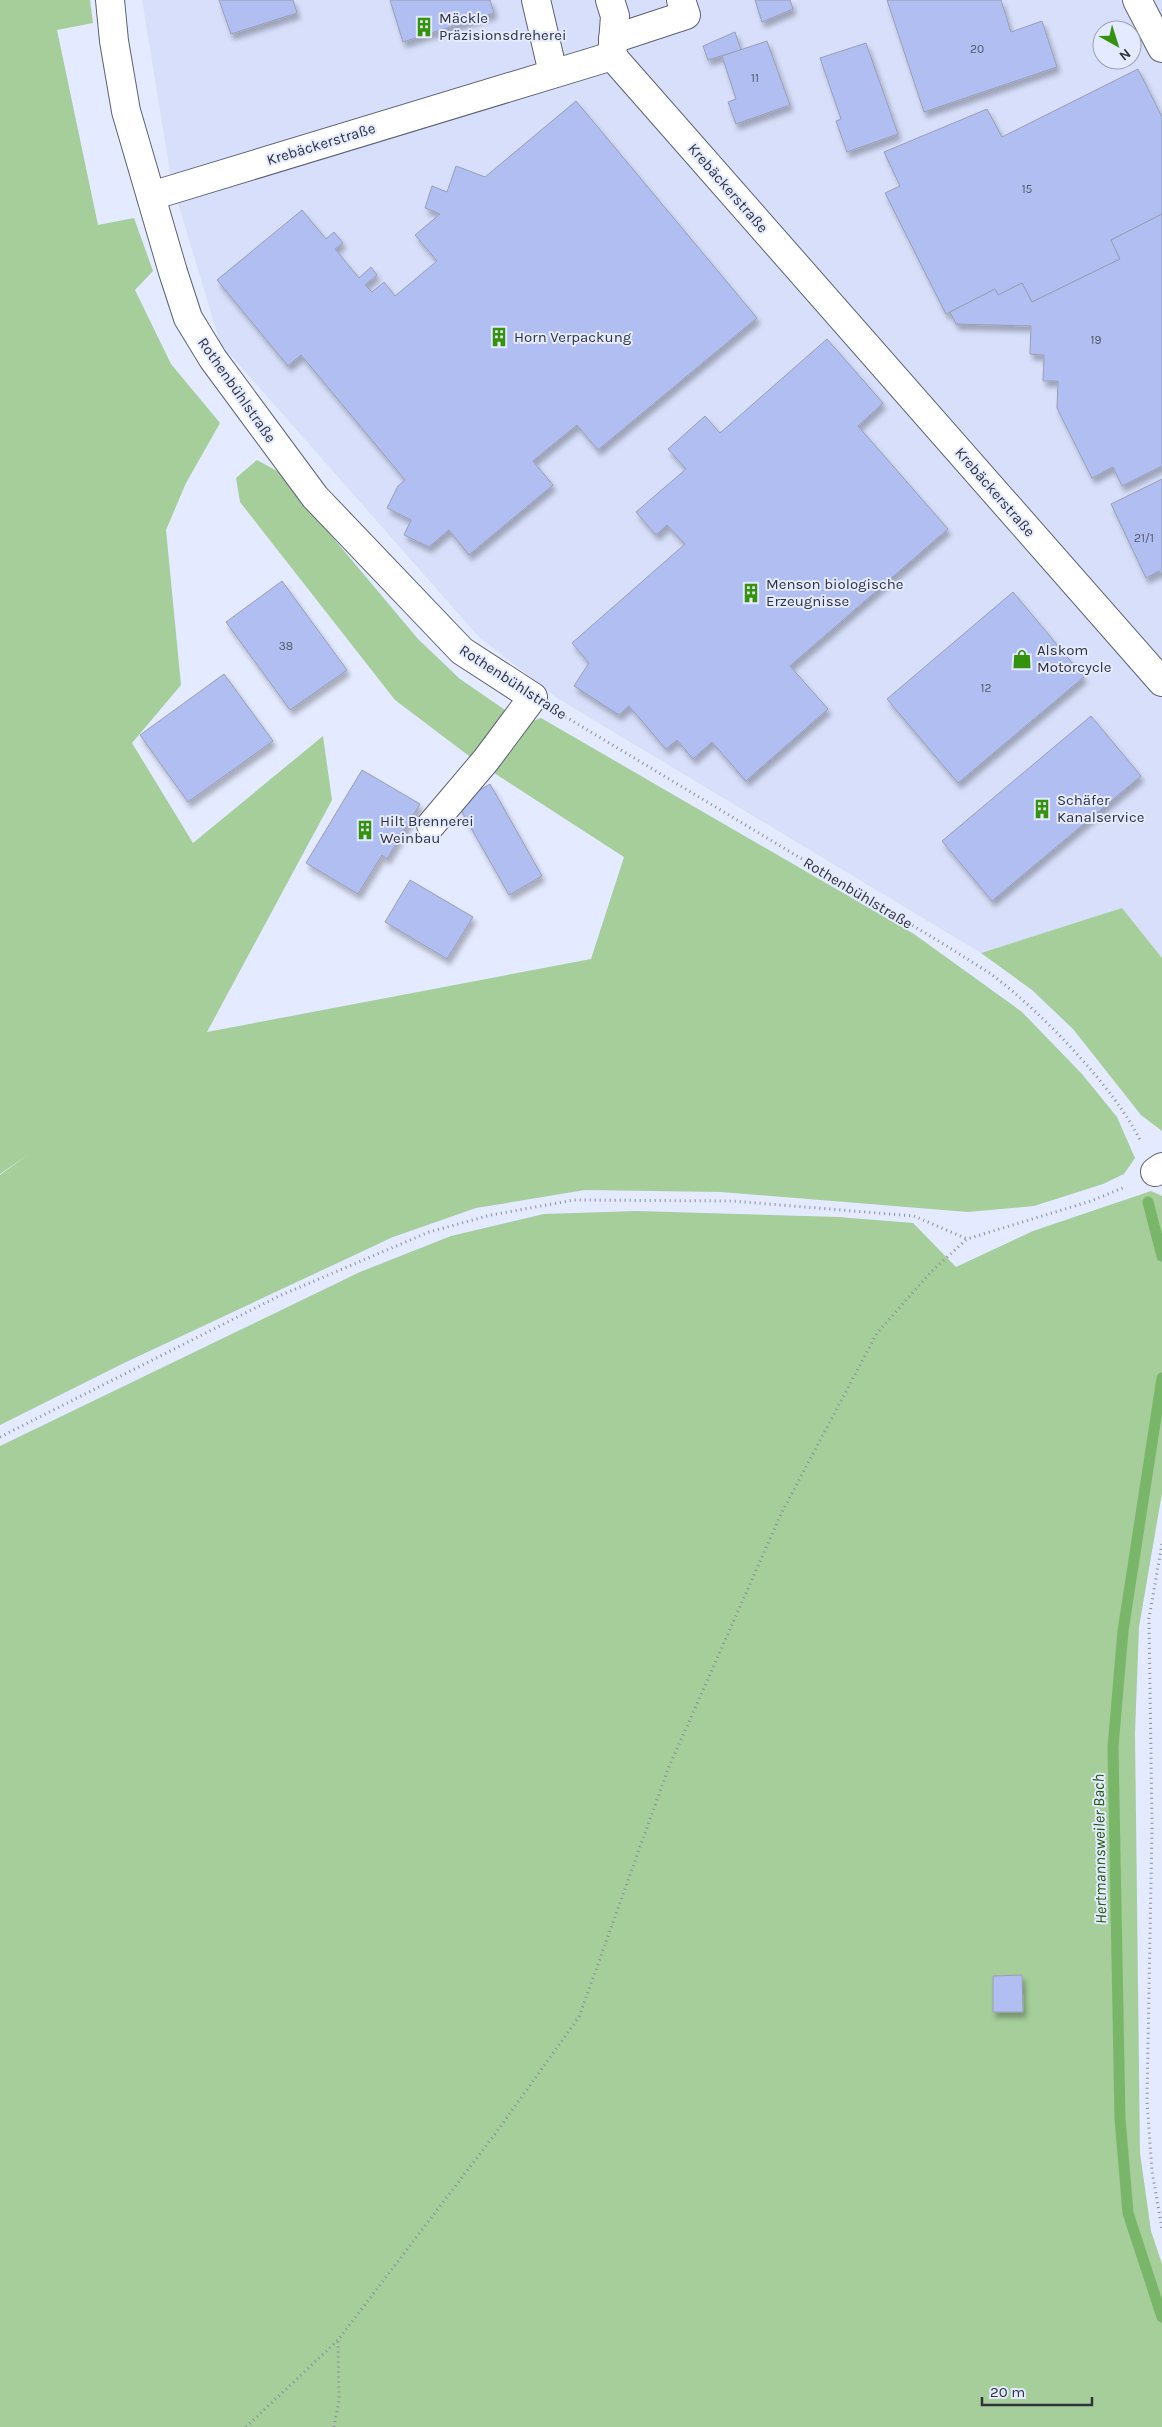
<svg xmlns="http://www.w3.org/2000/svg" width="1162" height="2427" viewBox="0 0 1162 2427" font-family="Karla,sans-serif">
	<defs>
		<filter id="shadow"><feDropShadow dx="3" dy="5.5" stdDeviation="2.5" flood-color="#0004"/></filter>
	</defs>
	<rect width="100%" height="100%" fill="#e4eaff"/>
	<path fill="#d7dffb" fill-rule="evenodd" d="M142 0H1162V958L1122 908 981 953 557 698 479 637 220 343 172 183ZM1102 30H1132V60H1102Z"/>
	<g fill="#a5ce9a">
		<polygon points="0,0 90,0 93,23 57,30 98,225 134,218 153,271 135,290 171,364 220,423 186,483 166,530 181,685 132,743 193,843 323,736 332,800 207,1032 591,959 624,857 491,771 532,721 541,718 914,934 1022,1012 1082,1074 1117,1117 1135,1158 1124,1174 1103,1184 1034,1206 968,1212 721,1192 585,1190 476,1208 393,1237 124,1363 0,1425 0,1175 29,1154 0,1174"/>
		<polygon points="257,460 277,471 418,639 460,679 508,712 473,759 395,700 240,502 236,478"/>
		<polygon points="1122,908 1162,958 1162,1131 1141,1115 1073,1029 1032,990 981,953"/>
		<polygon points="1151,1191 1162,1196 1162,1493 1139,1627 1135,1733 1140,2153 1151,2231 1162,2264 1162,2427 0,2427 0,1446 360,1272 451,1236 544,1214 637,1211 838,1217 913,1223 956,1267 1033,1231"/>
	</g>
	<g fill="none" stroke-linecap="round" stroke-linejoin="round">
		<g stroke="#7ab66a" stroke-width="11">
			<polyline points="1148,1202 1162,1256"/>
			<polyline points="1162,1378 1123,1631 1113,1747 1120,2119 1128,2213 1162,2317"/>
		</g>
	</g>
	<g fill="#b0bef1" stroke="#999eb2" filter="url(#shadow)">
		<polygon points="219,0 293,0 297,13 231,34"/>
		<polygon points="390,0 490,0 494,13 403,42"/>
		<polygon points="755,0 790,0 793,9 762,22"/>
		<polygon points="887,0 1001,0 1011,32 1042,21 1057,67 924,112"/>
		<polygon points="735,32 741,50 708,60 703,46"/>
		<polygon points="767,41 790,105 736,124 728,102 736,99 722,56"/>
		<polygon points="866,43 898,134 847,152 836,121 841,119 820,58"/>
		<polygon points="1138,69 1162,117 1162,214 1111,240 1120,259 1032,302 1022,283 998,295 995,289 946,314 885,193 900,186 884,152 987,109 1002,137"/>
		<polygon points="576,101 757,318 598,450 577,425 533,461 553,485 469,555 449,530 429,547 404,535 411,520 387,508 398,486 405,480 301,355 288,366 217,280 302,210 326,239 334,232 343,243 335,249 359,278 371,267 377,275 365,285 372,292 384,282 395,296 437,261 415,235 440,214 425,208 432,186 447,192 456,166 485,177"/>
		<polygon points="1162,214 1162,466 1122,486 1113,467 1092,478 1057,408 1058,381 1043,381 1044,355 1030,354 1031,326 956,324 950,312 995,289 998,295 1022,283 1032,302 1120,259 1111,240"/>
		<polygon points="827,339 883,403 858,426 948,529 790,666 828,709 746,781 712,742 693,759 677,740 666,749 629,706 619,715 574,686 589,663 572,643 685,544 667,525 656,535 636,512 686,469 668,449 705,416 720,433"/>
		<polygon points="1162,479 1162,575 1159,571 1146,578 1111,504"/>
		<polygon points="282,581 347,670 290,710 226,622"/>
		<polygon points="1013,592 1084,677 958,783 887,699"/>
		<polygon points="224,674 273,741 188,802 140,735"/>
		<polygon points="1091,716 1141,776 992,901 942,841"/>
		<polygon points="362,770 420,804 387,859 382,855 358,894 306,863"/>
		<polygon points="490,784 542,876 509,895 457,803"/>
		<polygon points="410,880 473,917 447,959 385,922"/>
		<polygon points="1022,1975 1023,2012 993,2012 993,1976"/>
	</g>
	<g fill="none" stroke-linecap="round" stroke-linejoin="round">
		<defs>
			<g id="minor">
				<polyline points="110,0 114,41 126,111 173,272 188,318 213,359 315,497 462,651 533,697 486,760 431,825"/>
				<polyline points="536,0 553,73"/>
				<polyline points="610,0 615,16 612,56"/>
				<polyline points="1137,0 1162,48"/>
				<polyline points="613,39 686,15 681,0"/>
				<polyline points="151,196 612,56 1162,682"/>
				<polyline points="1155,1172 1162,1167"/>
			</g>
		</defs>
		<use href="#minor" stroke="#5d6274" stroke-width="30"/>
		<g stroke="#898d9c" stroke-width="3" stroke-dasharray="1 4" stroke-linecap="butt">
			<path d="M561 714 950 948C965 958 981 967 995 977 1043 1014 1115 1088 1141 1142"/>
			<polyline points="0,1437 279,1296 429,1232 491,1215 574,1200 732,1201 914,1216 967,1239"/>
			<polyline points="1162,1544 1149,1618 1152,1827 1147,2101 1152,2171 1162,2229"/>
			<polyline points="246,2427 338,2340 495,2134 579,2017 668,1769 781,1514 877,1333 932,1271 967,1239 1091,1201 1125,1187"/>
			<polyline points="334,2427 339,2401 338,2341"/>
		</g>
		<use href="#minor" stroke="#fff" stroke-width="28"/>
	</g>
	<defs>
		<symbol id="building-bare" viewBox="-9 -9 18 18"><path d="M-4-6H4V6H1V3H-1V6H-4ZM-2.5-4.3h1.7v1.8h-1.7ZM.8-4.3h1.7v1.8H.8ZM-2.5-1h1.7V.8h-1.7ZM.8-1h1.7V.8H.8Z" fill="#35920c" stroke="#e4eaff" stroke-width="2.5" paint-order="stroke"/></symbol>
		<symbol id="shop-bare" viewBox="-9 -9 18 18"><path d="M-5-2.5h2.3a2.7 3.5 0 0 1 5.4 0H5L5.5 6h-11ZM-1.5-2.5h3a1.5 2.3 0 0 0-3 0Z" fill="#35920c" stroke="#e4eaff" stroke-width="2.5" paint-order="stroke"/></symbol>
	</defs>
	<g fill-rule="evenodd">
		<use href="#building-bare" x="410" y="13" width="28" height="28"/>
		<use href="#building-bare" x="485" y="323" width="28" height="28"/>
		<use href="#building-bare" x="737" y="579" width="28" height="28"/>
		<use href="#shop-bare" x="1008" y="645" width="28" height="28"/>
		<use href="#building-bare" x="1028" y="795" width="28" height="28"/>
		<use href="#building-bare" x="351" y="816" width="28" height="28"/>
	</g>
	<g text-anchor="middle" stroke-width="4" stroke-linejoin="round" paint-order="stroke">
		<g font-size="12" fill="#505668">
			<text x="977" y="53">20</text>
			<text x="755" y="82">11</text>
			<text x="1027" y="193">15</text>
			<text x="1096" y="344">19</text>
			<text x="1144" y="542">21/1</text>
			<text x="286" y="650">38</text>
			<text x="986" y="692">12</text>
		</g>
		<g font-size="15" fill="#30333b" stroke="#e4eaff" text-anchor="start">
			<text x="439" y="23">Mäckle<tspan x="439" dy="17">Präzisionsdreherei</tspan></text>
			<text x="514" y="342">Horn Verpackung</text>
			<text x="766" y="589">Menson biologische<tspan x="766" dy="17">Erzeugnisse</tspan></text>
			<text x="1037" y="655">Alskom<tspan x="1037" dy="17">Motorcycle</tspan></text>
			<text x="1057" y="805">Schäfer<tspan x="1057" dy="17">Kanalservice</tspan></text>
			<text x="380" y="826">Hilt Brennerei<tspan x="380" dy="17">Weinbau</tspan></text>
		</g>
		<g font-size="15" fill="#30333b" stroke="#e4eaff">
			<text transform="translate(321 144) rotate(-17)" y="5">Krebäckerstraße</text>
			<text transform="translate(728 188) rotate(49)" y="5">Krebäckerstraße</text>
			<text transform="translate(237 390) rotate(55)" y="5">Rothenbühlstraße</text>
			<text transform="translate(995 492) rotate(49)" y="5">Krebäckerstraße</text>
			<text transform="translate(513 682) rotate(33)" y="5">Rothenbühlstraße</text>
			<text transform="translate(858 893) rotate(31)" y="5">Rothenbühlstraße</text>
		</g>
		<g font-size="16" font-style="italic" fill="#215a0b" stroke="#e4eaff">
			<text transform="translate(1099 1849) rotate(-91)" y="6">Hertmannsweiler Bach</text>
		</g>
	</g>
	<g transform="translate(1117 45) rotate(141)"><circle r="24" fill="#e4eaff" stroke="#9ca1b1"/>
	<path d="M0-4L9 19L0 12L-9 19Z" fill="#35920c"/>
	<text y="-8" font-size="14" font-weight="bold" text-anchor="middle" fill="#30333b">N</text>
	</g>
	<path d="M982 2397v8h110v-8" fill="none" stroke="#30333b" stroke-width="2.5"/>
	<text x="990" y="2397" font-size="15" fill="#30333b" stroke="#e4eaff" stroke-width="4" paint-order="stroke">20 m</text>
</svg>
